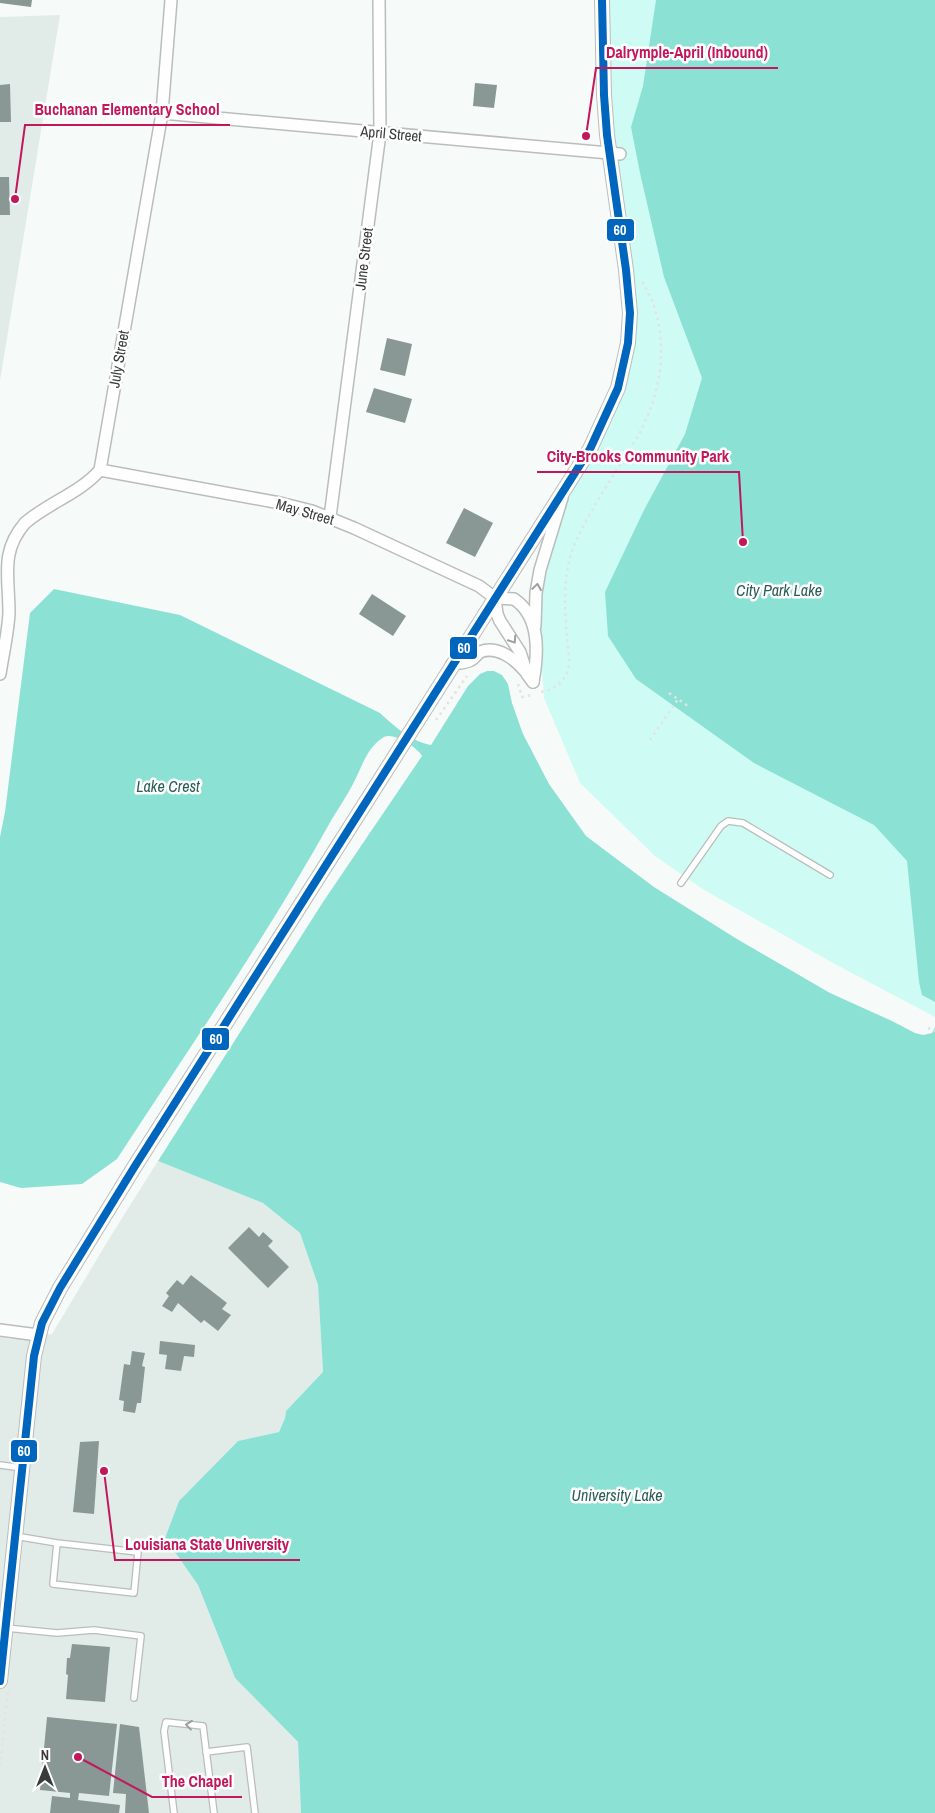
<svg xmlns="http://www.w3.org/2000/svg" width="935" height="1813" viewBox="0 0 935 1813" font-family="'Archivo Narrow',sans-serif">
	<rect width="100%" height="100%" fill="#f6fbf9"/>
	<g fill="#e1ece9">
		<polygon points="60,15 0,381 0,17"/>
		<polygon points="158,1161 263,1203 300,1233 318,1285 323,1373 286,1411 285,1418 279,1432 238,1441 179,1501 165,1538 198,1585 235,1678 298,1742 301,1813 0,1813 0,1337 10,1339 52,1334 112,1234"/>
	</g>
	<polygon fill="#cefcf4" points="603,0 935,0 935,1017 833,963 704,890 655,856 580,783 544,698 536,593 564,491 613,400 628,343 609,154"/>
	<g fill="#8ce1d5">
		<polygon points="656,0 935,0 935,1002 922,995 919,982 907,861 874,825 754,763 636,679 608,636 605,592 644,510 685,434 702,378 664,277 640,173 631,127 643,86"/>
		<path d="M54 589 180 615 380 713C394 726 412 742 431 745L468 686 480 674 487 671H494L502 675 508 684 512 703 523 734 549 784 586 836 654 887 737 939 830 993 892 1021 915 1033 923 1035 932 1033 935 1027V1813H301L298 1742 235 1678 198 1585 165 1538 179 1501 238 1441 279 1432 285 1418 286 1411 323 1372 318 1285 300 1233 263 1203 158 1161 323 902 422 756C418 748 394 732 384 737 367 747 362 767 353 784 347 796 339 807 332 819 267 936 190 1047 117 1159L82 1184 21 1188 0 1182V837L5 812 30 613Z"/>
	</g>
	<g fill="#899895">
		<polygon points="0,0 32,0 31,7 0,3"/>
		<polygon points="475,83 497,85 494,108 473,106"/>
		<polygon points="10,84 11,122 0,122 0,85"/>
		<polygon points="0,177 9,177 10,215 0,215"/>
		<polygon points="387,338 412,344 405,376 380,370"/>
		<polygon points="374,388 412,399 405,423 366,412"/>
		<polygon points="464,508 493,523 475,557 446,543"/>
		<polygon points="372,594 406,616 393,636 359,614"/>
		<polygon points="249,1227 259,1237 263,1232 273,1241 268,1246 289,1267 268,1288 228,1248"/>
		<polygon points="191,1275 227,1303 222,1309 231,1315 218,1331 204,1320 201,1323 178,1303 172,1312 162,1306 169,1296 166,1293 177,1280 183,1285"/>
		<polygon points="160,1341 195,1345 194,1357 184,1356 181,1371 165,1369 167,1355 159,1354"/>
		<polygon points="132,1351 145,1353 142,1366 145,1367 141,1403 137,1403 135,1413 123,1411 124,1401 119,1400 124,1364 130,1365"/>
		<polygon points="99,1441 94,1514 73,1512 80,1442"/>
		<polygon points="72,1644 110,1647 105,1702 66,1699 68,1675 66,1674 67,1658 70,1658"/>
		<polygon points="47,1717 117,1724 109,1796 79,1793 78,1800 120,1805 119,1813 50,1813 52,1796 70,1798 70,1793 40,1790"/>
		<polygon points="120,1724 139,1727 149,1813 125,1813 126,1794 113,1793"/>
	</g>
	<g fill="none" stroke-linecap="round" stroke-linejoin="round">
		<defs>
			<g id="service">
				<polyline points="681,883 721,826 728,821 743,823 830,875"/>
				<polyline points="0,1465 22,1468"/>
				<polyline points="15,1536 57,1543 138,1552 134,1593 53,1584 57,1543"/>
				<polyline points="6,1628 57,1633 94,1630 141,1636 134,1698"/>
				<polyline points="206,1752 247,1747 255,1813"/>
				<polyline points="174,1813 164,1731 166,1722 203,1726 214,1813"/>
			</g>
			<g id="minor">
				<polyline points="162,113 620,154"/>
				<path d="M100 470 280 503 312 511 354 528 479 586 495 598 514 599C541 617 538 654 533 682"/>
				<polyline points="330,517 380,133 379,0"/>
				<polyline points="495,598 497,614 500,621 520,652 527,674 533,682"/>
				<polyline points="535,626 536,593 540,570 562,498"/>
				<path d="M452 664C458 663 467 663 471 660 475 658 477 654 480 652 497 645 515 659 525 671"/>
				<path d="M0 674C3 654 8 633 9 613 9 576 0 552 25 523 48 503 80 493 100 470L162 113 171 0"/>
				<polyline points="0,1330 38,1335"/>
			</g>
			<polyline id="tertiary" points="0,1681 34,1356 42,1323 60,1288 135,1166 590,449 618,388 628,343 630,313 626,270 607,135 604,95 602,0"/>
		</defs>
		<use href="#service" stroke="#babdbc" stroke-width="8"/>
		<use href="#minor" stroke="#babdbc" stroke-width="14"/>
		<use href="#tertiary" stroke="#babdbc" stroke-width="16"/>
		<g stroke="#e2e3e3" stroke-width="2.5" stroke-dasharray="2.5 4" stroke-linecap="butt">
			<polyline points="518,684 522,697 531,695"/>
			<path d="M541 692C553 690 562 684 567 673 571 663 568 649 567 639 565 608 562 575 574 546 588 513 609 483 627 453 633 444 640 434 644 424 662 387 667 342 653 303 650 295 645 287 641 279"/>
			<polyline points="669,693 688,706"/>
			<polyline points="436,720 467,676"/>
			<polyline points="650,740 678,699"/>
			<polyline points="928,1028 935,1031"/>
			<polyline points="0,1766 8,1691"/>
		</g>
		<use href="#service" stroke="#fefefe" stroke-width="5.5"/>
		<use href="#minor" stroke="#fefefe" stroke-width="11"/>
		<use href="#tertiary" stroke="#fefefe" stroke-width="14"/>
		<defs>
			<polyline id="bus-1" points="0,1681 34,1356 42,1323 60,1288 135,1166 590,449 618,388 628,343 630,313 626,270 607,135 604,95 602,0"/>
		</defs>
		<use href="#bus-1" stroke="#fff" stroke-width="11"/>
		<use href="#bus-1" stroke="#0065bd" stroke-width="8"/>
	</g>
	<defs><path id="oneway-chevron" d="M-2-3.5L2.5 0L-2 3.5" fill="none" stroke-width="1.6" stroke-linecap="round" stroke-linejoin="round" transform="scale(1.25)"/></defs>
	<g stroke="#9c9d9c">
		<use href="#oneway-chevron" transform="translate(537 587) rotate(-82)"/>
		<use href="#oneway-chevron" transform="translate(513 640) rotate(57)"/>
		<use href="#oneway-chevron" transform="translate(189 1725) rotate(-173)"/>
	</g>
	<g text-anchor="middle" stroke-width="5" stroke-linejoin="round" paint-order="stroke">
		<g font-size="15" fill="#3a3c3b" stroke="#fff">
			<text transform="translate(391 134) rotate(5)" y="5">April Street</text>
			<text transform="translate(364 259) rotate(-83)" y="5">June Street</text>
			<text transform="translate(119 359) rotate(-80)" y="5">July Street</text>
			<text transform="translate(305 512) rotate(16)" y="5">May Street</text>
		</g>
		<g font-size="16" font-style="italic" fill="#2a5d55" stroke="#fff">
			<text x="779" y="596">City Park Lake</text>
			<text x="168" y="792">Lake Crest</text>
			<text x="617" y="1501">University Lake</text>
		</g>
	</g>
	<path fill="none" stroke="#c2185b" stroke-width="2" d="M586 136L596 68H778M15 199L25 125H230M743 542L739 472H537M104 1471L115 1560H300M78 1757L152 1797H242"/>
	<g fill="#c2185b" stroke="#fff" stroke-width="2">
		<circle cx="586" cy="136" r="5"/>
		<circle cx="15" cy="199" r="5"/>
		<circle cx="743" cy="542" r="5"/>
		<circle cx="104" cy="1471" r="5"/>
		<circle cx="78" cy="1757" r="5"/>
	</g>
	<g font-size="16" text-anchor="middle" font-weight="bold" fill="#c2185b" stroke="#fff" stroke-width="5" stroke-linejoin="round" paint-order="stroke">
		<text x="687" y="58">Dalrymple-April (Inbound)</text>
		<text x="127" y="115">Buchanan Elementary School</text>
		<text x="638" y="462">City-Brooks Community Park</text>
		<text x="207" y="1550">Louisiana State University</text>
		<text x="197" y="1787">The Chapel</text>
	</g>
	<g stroke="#fff" stroke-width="2">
		<rect x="606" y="218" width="29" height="24" rx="5" fill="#0065bd"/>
		<rect x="449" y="636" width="29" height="24" rx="5" fill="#0065bd"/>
		<rect x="201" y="1027" width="29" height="24" rx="5" fill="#0065bd"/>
		<rect x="10" y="1439" width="28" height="24" rx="5" fill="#0065bd"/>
	</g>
	<g font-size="14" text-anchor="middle" font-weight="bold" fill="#fff">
		<text x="620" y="235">60</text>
		<text x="464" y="653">60</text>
		<text x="216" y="1044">60</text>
		<text x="24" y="1456">60</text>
	</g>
	<g transform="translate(45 1768)" stroke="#ffffff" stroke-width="4" paint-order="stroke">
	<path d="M0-4L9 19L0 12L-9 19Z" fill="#3a3c3b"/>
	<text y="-8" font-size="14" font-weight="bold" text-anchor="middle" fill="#3a3c3b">N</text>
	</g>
</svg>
